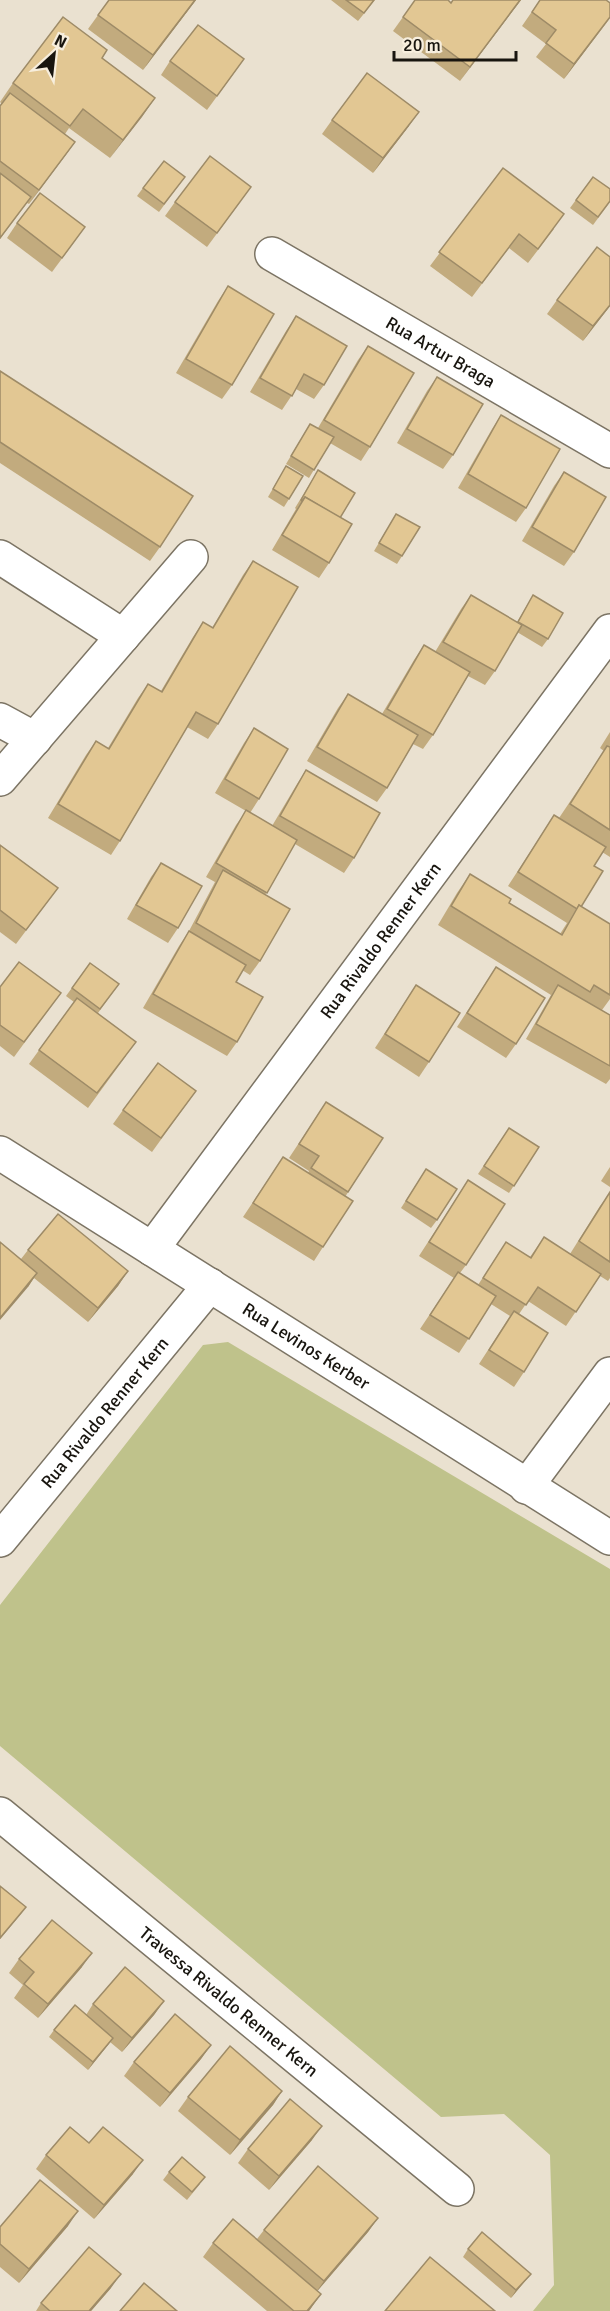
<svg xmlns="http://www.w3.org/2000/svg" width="610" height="2311" viewBox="0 0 610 2311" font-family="Signika,sans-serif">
	<rect width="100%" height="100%" fill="#eae1d0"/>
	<polygon fill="#bfc28b" points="228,1342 610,1569 610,2311 533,2311 554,2285 550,2155 504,2114 441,2117 0,1746 0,1605 203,1345"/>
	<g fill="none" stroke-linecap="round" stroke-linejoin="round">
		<defs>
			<g id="minor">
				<path id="s1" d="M272 254 610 451"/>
				<polyline points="0,557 123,636"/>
				<polyline points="0,720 35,739"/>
				<polyline points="0,779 191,557"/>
				<path id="s2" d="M0 1153 610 1538"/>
				<path id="s3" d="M152 1249 610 631"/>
				<polyline points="526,1487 610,1374"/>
				<path id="s4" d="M0 1540 210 1285"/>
				<path id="s5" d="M0 1814 457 2189"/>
			</g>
		</defs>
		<use href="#minor" stroke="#7c7464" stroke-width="36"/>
		<use href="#minor" stroke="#fff" stroke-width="33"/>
	</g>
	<g fill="#c2ab7e">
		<polygon points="109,0 196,0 143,70 88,29"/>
		<polygon points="331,0 375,0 358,21"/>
		<polygon points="521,0 460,81 393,31 403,17 451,3"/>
		<polygon points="540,0 610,18 564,79 536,57 546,44 522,26"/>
		<polygon points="102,58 155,98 110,158 69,128 65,134 75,142 29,204 27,203 0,239 0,106 2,104 0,102 13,83"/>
		<polygon points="170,61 234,73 207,110 161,75"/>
		<polygon points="332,120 409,126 373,173 322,134"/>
		<polygon points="503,168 554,229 528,263 509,248 472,297 430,266"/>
		<polygon points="185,177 159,212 137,196 143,188"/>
		<polygon points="593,177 610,202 593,225 570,208"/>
		<polygon points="241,201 207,247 165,216 175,202"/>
		<polygon points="17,223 75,241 52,272 7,238"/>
		<polygon points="610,257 610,306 583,341 547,314 557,300"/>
		<polygon points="228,286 232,385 222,399 176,373 218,301"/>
		<polygon points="296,316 324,385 314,399 296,389 282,410 250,392 286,331"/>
		<polygon points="368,346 370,447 361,461 330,443 309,478 286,464 310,424 318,428 358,360"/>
		<polygon points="0,371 160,547 150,561 0,463"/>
		<polygon points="437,377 453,455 443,469 397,443 427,391"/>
		<polygon points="501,415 526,508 516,522 458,488 492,429"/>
		<polygon points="286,466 289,499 284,507 268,497"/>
		<polygon points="318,470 340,518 329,563 319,578 272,550 296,509 295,508"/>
		<polygon points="564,472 574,552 564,566 522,541 554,486"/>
		<polygon points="396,514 402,556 397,564 374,551"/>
		<polygon points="253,561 218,724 208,739 187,727 120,841 111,855 48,818 86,755 96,741 108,748 138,698 148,684 161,691 193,637 203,622 212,628 243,575"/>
		<polygon points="471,595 517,622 533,595 548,639 542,647 517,632 495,671 485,685 468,676 433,735 423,749 413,744 387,788 377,802 307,761 338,708 348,694 382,714 414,660 424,645 435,652 461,609"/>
		<polygon points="254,728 259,799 250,813 272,826 297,784 306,770 354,858 344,873 295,844 265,895 260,961 250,975 242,970 236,982 237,1042 227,1056 143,1008 179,946 189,931 215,882 206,877 236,825 246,811 215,793 244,743"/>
		<polygon points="610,732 610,857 602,852 594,866 581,907 610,924 610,999 602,1010 610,1015 610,1079 606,1084 526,1039 551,995 438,925 457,893 470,874 509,903 560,934 567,923 508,886 554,815 559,818 604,751 600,748"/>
		<polygon points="0,845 58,888 16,944 0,932"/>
		<polygon points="161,863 178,928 168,943 127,919 151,877"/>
		<polygon points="90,963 119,984 98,1013 126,1056 88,1108 29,1064 74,1002 66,996"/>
		<polygon points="496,967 516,1044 506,1058 457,1027"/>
		<polygon points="416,985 429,1062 419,1077 375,1048"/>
		<polygon points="0,987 61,993 14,1057 0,1046"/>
		<polygon points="196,1091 152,1152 113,1124 123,1110"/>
		<polygon points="326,1102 383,1138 345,1197 323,1247 314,1261 243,1217 283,1157 308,1173 309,1171 289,1158"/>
		<polygon points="509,1128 539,1147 509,1193 478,1174"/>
		<polygon points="610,1167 610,1187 601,1181"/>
		<polygon points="421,1177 437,1220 431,1228 401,1208"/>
		<polygon points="468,1180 466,1265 460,1273 478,1285 506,1242 530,1257 544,1237 570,1254 600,1206 610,1193 610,1278 608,1281 600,1276 566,1326 528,1301 519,1314 524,1372 514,1387 479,1364 510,1316 491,1304 459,1353 420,1329 454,1278 419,1256"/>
		<polygon points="28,1250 128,1271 118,1286 88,1322 34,1278 28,1287 21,1259"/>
		<polygon points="19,1959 82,1967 38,2018 14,1998 23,1985 9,1973"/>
		<polygon points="164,2001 154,2015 122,2052 110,2042 88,2070 49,2037 54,2030 86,2015 93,2004"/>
		<polygon points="211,2045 201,2059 160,2107 124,2076 134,2062"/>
		<polygon points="282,2091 273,2105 230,2155 178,2111 188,2097"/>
		<polygon points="312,2140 269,2190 238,2163 248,2149"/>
		<polygon points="89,2143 133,2174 94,2219 36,2169 46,2155"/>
		<polygon points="169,2172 200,2184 187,2200 163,2180"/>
		<polygon points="378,2218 368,2232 317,2291 321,2294 309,2311 267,2311 203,2257 213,2243 257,2239 264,2230"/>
		<polygon points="68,2226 19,2283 0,2267 0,2227"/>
		<polygon points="468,2249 531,2274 511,2298 463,2257"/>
		<polygon points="111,2288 91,2311 36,2311 41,2303"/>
	</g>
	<g fill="#9e8b67">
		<polygon points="195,0 196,0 143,70 153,55"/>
		<polygon points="520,0 521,0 460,81 470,67"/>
		<polygon points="610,18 564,79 574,64"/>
		<polygon points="155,98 142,117 110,158 123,140"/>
		<polygon points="419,112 409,126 373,173 383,158"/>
		<polygon points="75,142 65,156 29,204 39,190"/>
		<polygon points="610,305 610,306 583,341 593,326"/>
		<polygon points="128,1271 118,1286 88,1322 98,1308"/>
		<polygon points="37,1273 28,1287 0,1320 0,1318"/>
		<polygon points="26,1907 20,1915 0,1939 0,1938"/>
		<polygon points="92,1953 82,1967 38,2018 48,2004"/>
		<polygon points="164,2001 154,2015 122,2052 132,2038"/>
		<polygon points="113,2038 108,2045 88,2070 93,2062"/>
		<polygon points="211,2045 201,2059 160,2107 170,2093"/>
		<polygon points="282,2091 273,2105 230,2155 240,2140"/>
		<polygon points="322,2126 312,2140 269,2190 279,2176"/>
		<polygon points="143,2160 133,2174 94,2219 104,2205"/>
		<polygon points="78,2211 68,2226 19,2283 29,2269"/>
		<polygon points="378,2218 368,2232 314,2295 324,2281"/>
		<polygon points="121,2274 111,2288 91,2311 89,2311"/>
		<polygon points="531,2274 525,2281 511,2298 516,2290"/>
		<polygon points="321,2294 309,2311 307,2311"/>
	</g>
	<g fill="#e2c793" stroke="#9e8b67" stroke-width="1.5">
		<polygon points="109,0 195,0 153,55 98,15"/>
		<polygon points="346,0 374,0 364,13"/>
		<polygon points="415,0 448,0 451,3 453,0 520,0 470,67 403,17"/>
		<polygon points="540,0 606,0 610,3 610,17 574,64 546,43 556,30 532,12"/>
		<polygon points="63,17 107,50 102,58 155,98 123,140 83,109 70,126 13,83"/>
		<polygon points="198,25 244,59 217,96 170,61"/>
		<polygon points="367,73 419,112 383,158 332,120"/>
		<polygon points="10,93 75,142 39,190 0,161 0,106"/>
		<polygon points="210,156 251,187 217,233 175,202"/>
		<polygon points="164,161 185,177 164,204 143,188"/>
		<polygon points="503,168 564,214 538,249 519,234 482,283 439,252"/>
		<polygon points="0,173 31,197 0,238"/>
		<polygon points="593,177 610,189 610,201 598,217 576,200"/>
		<polygon points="40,193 85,227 62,258 17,223"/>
		<polygon points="597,247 610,257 610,305 593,326 557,300"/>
		<polygon points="228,286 274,314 232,385 186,359"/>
		<polygon points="296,316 347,346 324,385 304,374 292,396 260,378"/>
		<polygon points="368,346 414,373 370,447 324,420"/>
		<polygon points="0,371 193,496 160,547 0,442"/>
		<polygon points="437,377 483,404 453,455 407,429"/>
		<polygon points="501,415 560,449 526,508 468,474"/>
		<polygon points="310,424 334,437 314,470 291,456"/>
		<polygon points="286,466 303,476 289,499 273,489"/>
		<polygon points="318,470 355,493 340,518 305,497 302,501 301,500"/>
		<polygon points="564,472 606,497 574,552 532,527"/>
		<polygon points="305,497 352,524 329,563 282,535"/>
		<polygon points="396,514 420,527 402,556 379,543"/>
		<polygon points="253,561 298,587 218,724 196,712 120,841 58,804 96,741 109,749 148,684 162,692 203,622 213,628"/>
		<polygon points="471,595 522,625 495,671 443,642"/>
		<polygon points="533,595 563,613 548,639 518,622"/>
		<polygon points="424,645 470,672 433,735 387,709"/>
		<polygon points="348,694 418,735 387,788 317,747"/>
		<polygon points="254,728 288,749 259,799 225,779"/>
		<polygon points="607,746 610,747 610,830 570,804"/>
		<polygon points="306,770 380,813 354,858 280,816"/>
		<polygon points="246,810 297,840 267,893 216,863"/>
		<polygon points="554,815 606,847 594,866 603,871 581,907 579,905 577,909 518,872"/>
		<polygon points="0,845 58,888 26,930 0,910"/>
		<polygon points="161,863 202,886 178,928 136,905"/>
		<polygon points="223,870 290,909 260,961 196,923"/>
		<polygon points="470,874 511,899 509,903 562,935 579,905 610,924 610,995 594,985 590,992 451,906"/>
		<polygon points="189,931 246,965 236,982 263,997 237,1042 153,994"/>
		<polygon points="19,962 61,993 24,1042 0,1025 0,987"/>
		<polygon points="90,963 119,984 100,1009 72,988"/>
		<polygon points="496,967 545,998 516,1044 467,1013"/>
		<polygon points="416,985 460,1013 429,1062 385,1034"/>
		<polygon points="558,985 610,1015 610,1066 536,1024"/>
		<polygon points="77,998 136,1042 97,1093 39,1050"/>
		<polygon points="158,1063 196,1091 161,1138 123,1110"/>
		<polygon points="326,1102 383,1138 348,1192 311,1168 319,1156 299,1144"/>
		<polygon points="509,1128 539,1147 514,1186 484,1166"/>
		<polygon points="283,1157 353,1201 323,1247 253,1203"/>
		<polygon points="426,1169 457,1189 437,1220 406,1201"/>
		<polygon points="468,1180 505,1204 466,1265 429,1242"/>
		<polygon points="610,1192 610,1262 579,1241"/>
		<polygon points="58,1214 128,1271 98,1308 28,1250"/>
		<polygon points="544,1237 601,1274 576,1312 538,1287 526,1305 483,1278 506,1242 531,1258"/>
		<polygon points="0,1242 37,1273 0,1318"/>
		<polygon points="458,1272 496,1296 469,1339 430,1315"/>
		<polygon points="514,1311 548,1333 524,1372 489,1350"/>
		<polygon points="0,1886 26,1907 0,1938"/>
		<polygon points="52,1920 92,1953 48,2004 24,1984 34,1972 19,1959"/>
		<polygon points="125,1967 164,2001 132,2038 93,2004"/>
		<polygon points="75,2005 113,2038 93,2062 54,2030"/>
		<polygon points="175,2014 211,2045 170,2093 134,2062"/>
		<polygon points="230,2046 282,2091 240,2140 188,2097"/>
		<polygon points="290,2099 322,2126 279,2176 248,2149"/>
		<polygon points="70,2127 89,2143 103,2127 143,2160 104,2205 46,2155"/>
		<polygon points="182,2157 205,2177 192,2192 169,2172"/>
		<polygon points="318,2166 378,2218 324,2281 264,2230"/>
		<polygon points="40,2180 78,2211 29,2269 0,2244 0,2227"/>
		<polygon points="233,2219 321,2294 307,2311 294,2311 213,2243"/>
		<polygon points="482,2232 531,2274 516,2290 468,2249"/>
		<polygon points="89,2247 121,2274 89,2311 50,2311 41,2303"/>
		<polygon points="430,2257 495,2311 385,2311"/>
		<polygon points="144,2283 177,2311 120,2311"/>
	</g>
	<g text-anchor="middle" stroke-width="4.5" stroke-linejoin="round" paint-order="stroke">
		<g font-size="18" fill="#18150f" stroke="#f7eedd">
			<text dy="6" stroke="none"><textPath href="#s1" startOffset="195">Rua Artur Braga</textPath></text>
			<text dy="6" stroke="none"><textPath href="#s3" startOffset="384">Rua Rivaldo Renner Kern</textPath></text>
			<text dy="6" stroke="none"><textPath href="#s2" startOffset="362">Rua Levinos Kerber</textPath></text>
			<text dy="6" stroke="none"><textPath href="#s4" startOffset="165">Rua Rivaldo Renner Kern</textPath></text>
			<text dy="6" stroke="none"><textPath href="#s5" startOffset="296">Travessa Rivaldo Renner Kern</textPath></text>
		</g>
	</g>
	<g transform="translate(54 54) rotate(27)" stroke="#f7eedd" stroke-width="4.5" paint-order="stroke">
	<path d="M0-4.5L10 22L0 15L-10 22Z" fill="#18150f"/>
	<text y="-9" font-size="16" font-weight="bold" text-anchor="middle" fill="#18150f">N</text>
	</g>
	<path d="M394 51v9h122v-9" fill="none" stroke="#18150f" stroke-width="3"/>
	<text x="403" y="51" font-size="18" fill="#18150f" stroke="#f7eedd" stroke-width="4.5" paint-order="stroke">20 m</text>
</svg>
